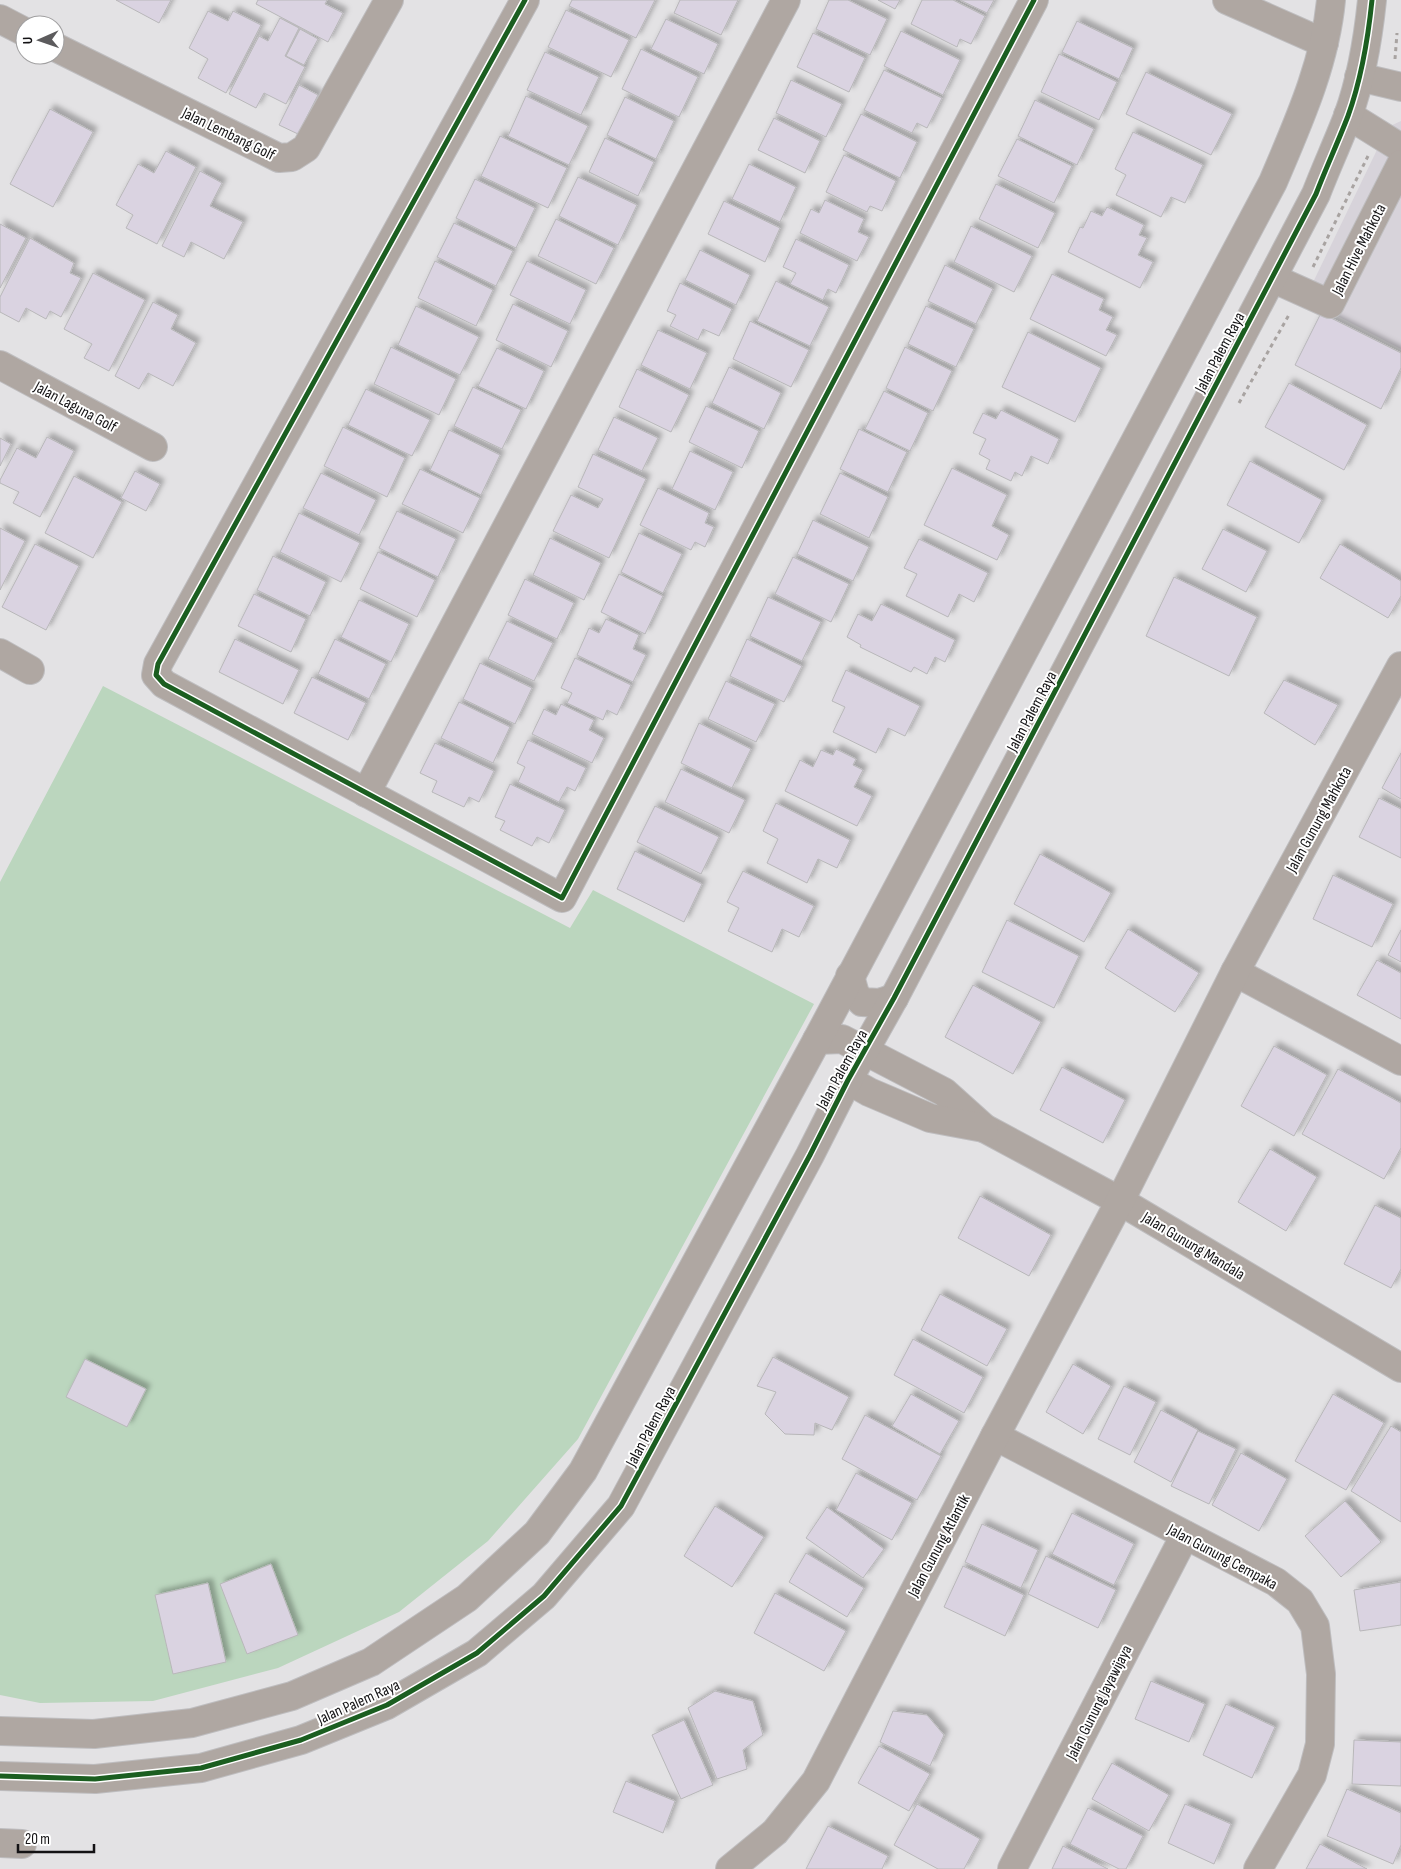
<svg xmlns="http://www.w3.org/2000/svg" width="1401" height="1869" viewBox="0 0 1401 1869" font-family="'Sofia Sans Condensed',sans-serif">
	<defs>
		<filter id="shadow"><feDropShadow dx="4.5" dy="-4.5" stdDeviation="2.5" flood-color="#0004"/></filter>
	</defs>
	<rect width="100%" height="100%" fill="#e3e2e4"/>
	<polygon fill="#d7d3da" points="1401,121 1401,349 1305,299 1388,127"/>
	<polygon fill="#bbd6be" points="103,686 570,928 593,890 814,1004 578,1439 488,1541 399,1612 278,1668 153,1701 40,1703 0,1695 0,882"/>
	<g fill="#dad3e1" stroke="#b8b7b9" filter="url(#shadow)">
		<polygon points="116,0 171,0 159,23"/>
		<polygon points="258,0 327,0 325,4 343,13 328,42 256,4"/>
		<polygon points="572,0 655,0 636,38 569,6"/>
		<polygon points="680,0 738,0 721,35 674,13"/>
		<polygon points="829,0 848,0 887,19 870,55 816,29"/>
		<polygon points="878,0 900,0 895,9"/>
		<polygon points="922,0 953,0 985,16 971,44 960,39 957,47 911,24"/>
		<polygon points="960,0 994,0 987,13"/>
		<polygon points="566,10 629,40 611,77 548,47"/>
		<polygon points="208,11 228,21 233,11 261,25 226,93 198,78 208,59 189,48"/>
		<polygon points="280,18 299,28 285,56 305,67 286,104 264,93 256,108 229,94 259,36 268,41"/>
		<polygon points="666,19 718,44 704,74 651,49"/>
		<polygon points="1077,21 1133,48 1119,79 1062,52"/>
		<polygon points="300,29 318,39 304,65 286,56"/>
		<polygon points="901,31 960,60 943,95 884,66"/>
		<polygon points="813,33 865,58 849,92 797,67"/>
		<polygon points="641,49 698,77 679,117 622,89"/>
		<polygon points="545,52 599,77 581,115 527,90"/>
		<polygon points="1059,54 1117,82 1099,120 1041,92"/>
		<polygon points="884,70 942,98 927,128 917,123 912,133 864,110"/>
		<polygon points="1146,72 1232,114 1211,155 1126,114"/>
		<polygon points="791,80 842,104 826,137 776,113"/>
		<polygon points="299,85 318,95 298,134 279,125"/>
		<polygon points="526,96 588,126 569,165 508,136"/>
		<polygon points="625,97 674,121 656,159 607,135"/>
		<polygon points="1035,100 1094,129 1077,165 1018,136"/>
		<polygon points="50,109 93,132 53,207 10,184"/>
		<polygon points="861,114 917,142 900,178 843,150"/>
		<polygon points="774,118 820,141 805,173 758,150"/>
		<polygon points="1133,132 1203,165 1185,203 1171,197 1161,217 1116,195 1126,175 1115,169"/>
		<polygon points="500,136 567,168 548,208 481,176"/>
		<polygon points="605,138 654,162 638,196 589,172"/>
		<polygon points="1017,139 1072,166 1054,203 998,176"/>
		<polygon points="166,151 196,167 157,244 126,228 133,215 116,205 138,164 154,173"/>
		<polygon points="844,155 896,181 882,211 870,206 867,212 826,192"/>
		<polygon points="749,164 796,187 780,222 732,199"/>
		<polygon points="200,171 222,183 210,206 243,222 224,259 191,242 184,257 162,246"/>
		<polygon points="578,177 637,205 618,245 559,216"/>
		<polygon points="475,179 535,208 516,248 456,218"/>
		<polygon points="996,184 1055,213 1038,248 979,219"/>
		<polygon points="825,200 864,219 858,232 869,237 857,261 800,233 811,209 819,213"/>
		<polygon points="724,201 780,228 765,262 708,234"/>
		<polygon points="1107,207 1144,225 1139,235 1147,238 1138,255 1153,262 1140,288 1068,252 1080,227 1083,228 1091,211 1102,216"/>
		<polygon points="556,219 614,248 596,284 538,256"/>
		<polygon points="454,223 513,251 496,286 437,257"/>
		<polygon points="0,224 26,238 0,288"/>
		<polygon points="971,226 1032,256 1014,292 954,262"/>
		<polygon points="30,238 74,263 70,273 81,278 61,317 50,311 46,319 26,308 19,322 0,312 0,297"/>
		<polygon points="796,239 849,265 836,293 828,289 823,300 790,284 796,273 783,267"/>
		<polygon points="700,250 750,275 736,305 685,280"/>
		<polygon points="435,261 493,290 476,326 418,298"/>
		<polygon points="527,261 586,290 570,324 510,295"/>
		<polygon points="945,265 993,289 976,324 928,301"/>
		<polygon points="93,273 145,300 109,371 84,358 92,344 64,329"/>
		<polygon points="1052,274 1104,299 1099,310 1113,317 1106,330 1117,335 1106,356 1030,319"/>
		<polygon points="776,281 829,307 810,346 757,321"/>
		<polygon points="680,283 732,309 719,336 703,329 698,340 670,326 676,315 667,311"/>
		<polygon points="153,302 178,315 171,329 196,343 173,386 148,373 139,389 115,376"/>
		<polygon points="513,304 568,331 551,367 496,340"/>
		<polygon points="416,306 479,337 460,375 398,345"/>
		<polygon points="926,306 974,329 956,367 908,344"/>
		<polygon points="1321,313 1401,353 1401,368 1381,409 1295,365"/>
		<polygon points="750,321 809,350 791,387 733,359"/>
		<polygon points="658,330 707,353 690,389 641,365"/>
		<polygon points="1028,332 1101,368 1075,422 1002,387"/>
		<polygon points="391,347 456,379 439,415 374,384"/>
		<polygon points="905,347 952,371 933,411 886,388"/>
		<polygon points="497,348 544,371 526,409 478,386"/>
		<polygon points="729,367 781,393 764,429 712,403"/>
		<polygon points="637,369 689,395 671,432 619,407"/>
		<polygon points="1289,383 1367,425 1344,470 1265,427"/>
		<polygon points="473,387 521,410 502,449 454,426"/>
		<polygon points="366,389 430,420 412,456 348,425"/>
		<polygon points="884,391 928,413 910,451 865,429"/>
		<polygon points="706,406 759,431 742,468 689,442"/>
		<polygon points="1001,410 1059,439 1048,464 1031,456 1022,476 1015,472 1011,481 986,469 990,460 979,454 986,439 973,433 983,413 996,419"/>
		<polygon points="614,417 658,438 642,471 598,450"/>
		<polygon points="343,427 405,458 387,497 324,466"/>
		<polygon points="859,429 907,452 888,492 840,469"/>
		<polygon points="449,430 500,455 481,495 430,470"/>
		<polygon points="47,437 74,451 40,517 13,503 19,492 0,483 0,480 17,448 36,458"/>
		<polygon points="0,438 11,444 0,466"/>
		<polygon points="690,451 733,472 715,510 672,489"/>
		<polygon points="593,454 646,479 609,558 553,531 571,495 598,508 603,499 578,487"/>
		<polygon points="1250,461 1322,500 1299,543 1227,505"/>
		<polygon points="952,468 1007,495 992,526 1009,535 997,560 924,525"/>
		<polygon points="420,469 480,498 463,533 402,504"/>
		<polygon points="135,471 160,484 146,511 121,498"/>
		<polygon points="321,473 376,500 359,535 303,508"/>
		<polygon points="840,473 888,497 869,538 820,514"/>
		<polygon points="74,476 122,502 93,558 45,533"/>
		<polygon points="658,488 709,513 705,523 714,527 705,547 695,542 691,550 640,525"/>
		<polygon points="397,511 456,539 438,577 379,548"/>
		<polygon points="299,513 360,543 341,582 280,552"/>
		<polygon points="813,520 869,547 853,581 797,554"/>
		<polygon points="0,528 25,541 0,590"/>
		<polygon points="1223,529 1267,551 1246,592 1202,569"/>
		<polygon points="639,533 682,554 663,593 621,572"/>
		<polygon points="550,538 601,563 584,600 533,575"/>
		<polygon points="919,539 988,573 974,602 959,594 948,617 906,596 917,574 904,568"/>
		<polygon points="35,544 79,566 46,630 2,607"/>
		<polygon points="1340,544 1401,581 1401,596 1388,618 1320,578"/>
		<polygon points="378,552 435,580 417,617 360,589"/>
		<polygon points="273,556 326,582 310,616 257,590"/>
		<polygon points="793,557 849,584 831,622 775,594"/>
		<polygon points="619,574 663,596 645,634 601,612"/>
		<polygon points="1174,577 1257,617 1229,676 1146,636"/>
		<polygon points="525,579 574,603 557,639 508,615"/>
		<polygon points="254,594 306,619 291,652 238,626"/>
		<polygon points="768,597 821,622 802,661 750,636"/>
		<polygon points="359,600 409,624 391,662 341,637"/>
		<polygon points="881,604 955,640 945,662 935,657 927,674 914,667 911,672 860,647 861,645 847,637 858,614 872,621"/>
		<polygon points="606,619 639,635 633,649 646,655 633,682 577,655 589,628 599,633"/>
		<polygon points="507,621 553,643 534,681 488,659"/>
		<polygon points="235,639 299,670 283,704 219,672"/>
		<polygon points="335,639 386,664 369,699 318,674"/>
		<polygon points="747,639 802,666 784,702 730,676"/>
		<polygon points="575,658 631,685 617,715 607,710 603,720 567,703 572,693 561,688"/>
		<polygon points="480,663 532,688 515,724 463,699"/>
		<polygon points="846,670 920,706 905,736 888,728 876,753 833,732 845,707 832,701"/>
		<polygon points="312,677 366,703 348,740 294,713"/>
		<polygon points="1284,680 1338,705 1315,745 1264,713"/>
		<polygon points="726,681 775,704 756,742 708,719"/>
		<polygon points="459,702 510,727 493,763 441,738"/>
		<polygon points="561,704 594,720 589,730 604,738 592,763 532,734 544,709 556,715"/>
		<polygon points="699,723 751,749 732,788 681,763"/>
		<polygon points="528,740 586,768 575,791 567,787 559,802 518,782 525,767 517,763"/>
		<polygon points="435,743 494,771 479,802 469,797 464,807 432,792 437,781 420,773"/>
		<polygon points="836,749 856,759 853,765 863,770 854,787 872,796 857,826 785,791 800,760 813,767 821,750 833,755"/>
		<polygon points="1401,753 1401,799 1382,788"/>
		<polygon points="681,769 745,800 729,833 665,802"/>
		<polygon points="510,784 565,810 549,843 537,837 532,846 500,830 505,821 495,817"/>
		<polygon points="1379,798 1401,809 1401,858 1359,837"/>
		<polygon points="776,803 850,840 837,868 818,859 807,883 767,863 778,839 763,831"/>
		<polygon points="655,806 719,837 701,874 637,842"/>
		<polygon points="635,851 702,884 684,922 617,889"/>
		<polygon points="1040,854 1111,893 1084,942 1014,904"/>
		<polygon points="743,871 814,906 799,937 782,929 772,952 728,931 739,908 727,902"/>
		<polygon points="1333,875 1393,904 1372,947 1313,919"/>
		<polygon points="1007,920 1079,956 1054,1008 982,972"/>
		<polygon points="1128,929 1199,973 1175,1012 1105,968"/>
		<polygon points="1401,930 1401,962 1388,955"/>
		<polygon points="1377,960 1401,973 1401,1019 1357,995"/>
		<polygon points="973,985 1041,1022 1013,1074 945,1037"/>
		<polygon points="1274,1046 1327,1075 1294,1136 1241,1106"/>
		<polygon points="1062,1067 1125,1100 1103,1143 1040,1110"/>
		<polygon points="1338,1069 1401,1103 1401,1148 1384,1179 1302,1134"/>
		<polygon points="1270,1149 1317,1177 1286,1231 1238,1202"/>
		<polygon points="980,1196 1051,1235 1029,1276 958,1238"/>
		<polygon points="1375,1205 1401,1218 1401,1269 1391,1288 1344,1264"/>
		<polygon points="940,1294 1007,1329 987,1366 921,1330"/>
		<polygon points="913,1339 983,1377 964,1413 894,1375"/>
		<polygon points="773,1357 849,1397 832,1430 815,1423 814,1435 785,1434 765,1414 776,1392 757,1386"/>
		<polygon points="85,1359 146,1389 127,1427 66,1397"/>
		<polygon points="1073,1364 1111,1386 1083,1434 1046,1412"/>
		<polygon points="1124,1386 1156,1402 1130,1455 1098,1439"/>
		<polygon points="911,1394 959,1421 940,1454 892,1426"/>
		<polygon points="1333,1394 1384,1423 1346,1490 1295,1461"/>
		<polygon points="1161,1410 1198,1430 1171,1482 1134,1462"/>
		<polygon points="865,1415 941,1456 917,1500 842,1459"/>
		<polygon points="1391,1426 1401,1432 1401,1522 1351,1491"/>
		<polygon points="1198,1431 1236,1449 1209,1504 1171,1486"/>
		<polygon points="1241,1453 1287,1479 1259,1531 1212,1505"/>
		<polygon points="856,1473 912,1503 892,1540 836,1510"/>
		<polygon points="1345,1501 1381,1542 1341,1577 1305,1536"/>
		<polygon points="715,1506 764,1537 732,1587 684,1556"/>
		<polygon points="827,1507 884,1549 863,1578 806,1538"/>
		<polygon points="1072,1513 1134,1544 1114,1585 1052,1554"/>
		<polygon points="982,1524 1038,1550 1021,1588 965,1562"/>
		<polygon points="806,1553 864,1588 847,1617 789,1582"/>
		<polygon points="1046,1556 1116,1590 1098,1628 1028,1594"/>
		<polygon points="271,1564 298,1635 247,1654 220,1584"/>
		<polygon points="963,1566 1024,1595 1005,1636 944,1607"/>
		<polygon points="1401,1582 1401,1625 1360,1631 1354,1590"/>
		<polygon points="208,1583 226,1662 173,1674 155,1595"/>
		<polygon points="775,1593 846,1631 824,1671 754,1633"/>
		<polygon points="1151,1681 1205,1704 1189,1742 1135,1719"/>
		<polygon points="715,1691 753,1701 763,1735 743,1750 747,1769 717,1779 688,1708"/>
		<polygon points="1226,1704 1275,1727 1252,1778 1203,1755"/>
		<polygon points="893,1711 927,1715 944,1735 930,1766 880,1742"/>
		<polygon points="684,1720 713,1785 681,1799 652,1735"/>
		<polygon points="1354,1740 1401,1742 1401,1786 1352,1784"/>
		<polygon points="879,1746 930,1774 909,1811 858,1783"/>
		<polygon points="1112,1763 1169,1795 1149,1831 1092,1799"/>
		<polygon points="626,1781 675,1801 663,1833 613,1812"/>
		<polygon points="1347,1789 1401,1813 1401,1845 1393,1864 1327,1836"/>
		<polygon points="917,1804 980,1839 964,1869 938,1869 894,1845"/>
		<polygon points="1185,1804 1231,1824 1214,1864 1168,1843"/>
		<polygon points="1088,1808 1143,1836 1126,1869 1119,1869 1070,1844"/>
		<polygon points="828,1826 888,1856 882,1869 806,1869"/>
		<polygon points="1320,1844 1367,1869 1306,1869"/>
		<polygon points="1063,1846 1108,1869 1052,1869"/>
	</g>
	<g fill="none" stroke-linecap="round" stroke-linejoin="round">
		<defs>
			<g id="minor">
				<polyline points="525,0 158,664 156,675 164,684 562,898 1034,0"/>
				<polyline points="1227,0 1324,43"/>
				<polyline points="0,19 25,32"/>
				<polyline points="55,47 279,158 292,157 306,148 389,0"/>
				<polyline points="1359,77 1401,87"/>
				<polyline points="1348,115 1401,148"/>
				<polyline points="1272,278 1330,304 1401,164"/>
				<polyline points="0,365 153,447"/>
				<polyline points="0,653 30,670"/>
				<polyline points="366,793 786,0"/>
				<polyline points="1235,972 1401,1061"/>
				<polyline points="850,976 855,994 862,1002 880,1003 894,998"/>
				<polyline points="817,1040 842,1039 944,1092 984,1128 1120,1201 1401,1368"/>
				<polyline points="848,1080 869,1092 930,1118 984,1128"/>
				<polyline points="995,1436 1276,1582 1300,1601 1315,1626 1321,1674 1320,1744 1312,1775 1258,1869"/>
				<path d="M0 1731 94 1734 192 1723 292 1696 371 1662 467 1598 537 1533 583 1471 817 1040 1273 182C1298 123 1325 64 1331 0"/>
				<path d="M0 1776 95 1779 201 1768 301 1740 387 1705 477 1653 544 1596 621 1506 810 1155 848 1080 894 998 1316 194C1326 168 1338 142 1348 116 1361 80 1368 39 1372 0"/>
				<polyline points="0,1843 22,1844"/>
				<polyline points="730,1869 775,1832 816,1781 995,1436 1120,1201 1235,972 1401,666"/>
				<polyline points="1012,1869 1185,1535"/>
			</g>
		</defs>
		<use href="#minor" stroke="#bebdbf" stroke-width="30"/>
		<g stroke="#a8a3a1" stroke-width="3" stroke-dasharray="4 4" stroke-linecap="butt">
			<polyline points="1395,59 1397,33"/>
			<polyline points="1313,267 1368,156"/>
			<polyline points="1239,403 1290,313"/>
		</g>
		<use href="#minor" stroke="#afa7a2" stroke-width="28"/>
		<defs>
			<g id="cycleway">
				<polyline points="525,0 158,664 156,675 164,684 562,898 1034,0"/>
				<path d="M0 1776 95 1779 201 1768 301 1740 387 1705 477 1653 544 1596 621 1506 810 1155 848 1080 894 998 1316 194C1326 168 1338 142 1348 116 1361 80 1368 39 1372 0"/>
			</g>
		</defs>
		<use href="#cycleway" stroke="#fff" stroke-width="8"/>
		<use href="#cycleway" stroke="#1b5e20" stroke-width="5"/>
	</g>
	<g text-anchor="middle" stroke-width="4" stroke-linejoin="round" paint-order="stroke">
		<g font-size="16" fill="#131214" stroke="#fff">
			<text transform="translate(229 133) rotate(26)" y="6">Jalan Lembang Golf</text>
			<text transform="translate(1358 249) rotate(-63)" y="6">Jalan Hive Mahkota</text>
			<text transform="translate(1219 352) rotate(-62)" y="6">Jalan Palem Raya</text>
			<text transform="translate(76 406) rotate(28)" y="6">Jalan Laguna Golf</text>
			<text transform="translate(1031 711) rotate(-62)" y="6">Jalan Palem Raya</text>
			<text transform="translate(1318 819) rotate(-61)" y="6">Jalan Gunung Mahkota</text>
			<text transform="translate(841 1069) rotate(-61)" y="6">Jalan Palem Raya</text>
			<text transform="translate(1194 1245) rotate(31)" y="6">Jalan Gunung Mandala</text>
			<text transform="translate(650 1426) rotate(-62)" y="6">Jalan Palem Raya</text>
			<text transform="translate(938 1545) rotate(-62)" y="6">Jalan Gunung Atlantik</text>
			<text transform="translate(1223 1556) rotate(28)" y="6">Jalan Gunung Cempaka</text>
			<text transform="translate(358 1701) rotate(-24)" y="6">Jalan Palem Raya</text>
			<text transform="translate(1098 1702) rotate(-63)" y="6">Jalan Gunung Jayawijaya</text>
		</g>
	</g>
	<g transform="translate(40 40) rotate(268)"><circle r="24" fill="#ffffff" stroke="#a1a0a1"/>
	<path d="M0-4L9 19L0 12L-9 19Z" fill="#5c5b5d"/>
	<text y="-8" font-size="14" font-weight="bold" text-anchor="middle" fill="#131214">U</text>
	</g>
	<path d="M18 1844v8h76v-8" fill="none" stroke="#131214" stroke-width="2.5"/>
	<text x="25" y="1844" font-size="15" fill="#131214" stroke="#ffffff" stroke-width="4" paint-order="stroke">20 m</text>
</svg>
